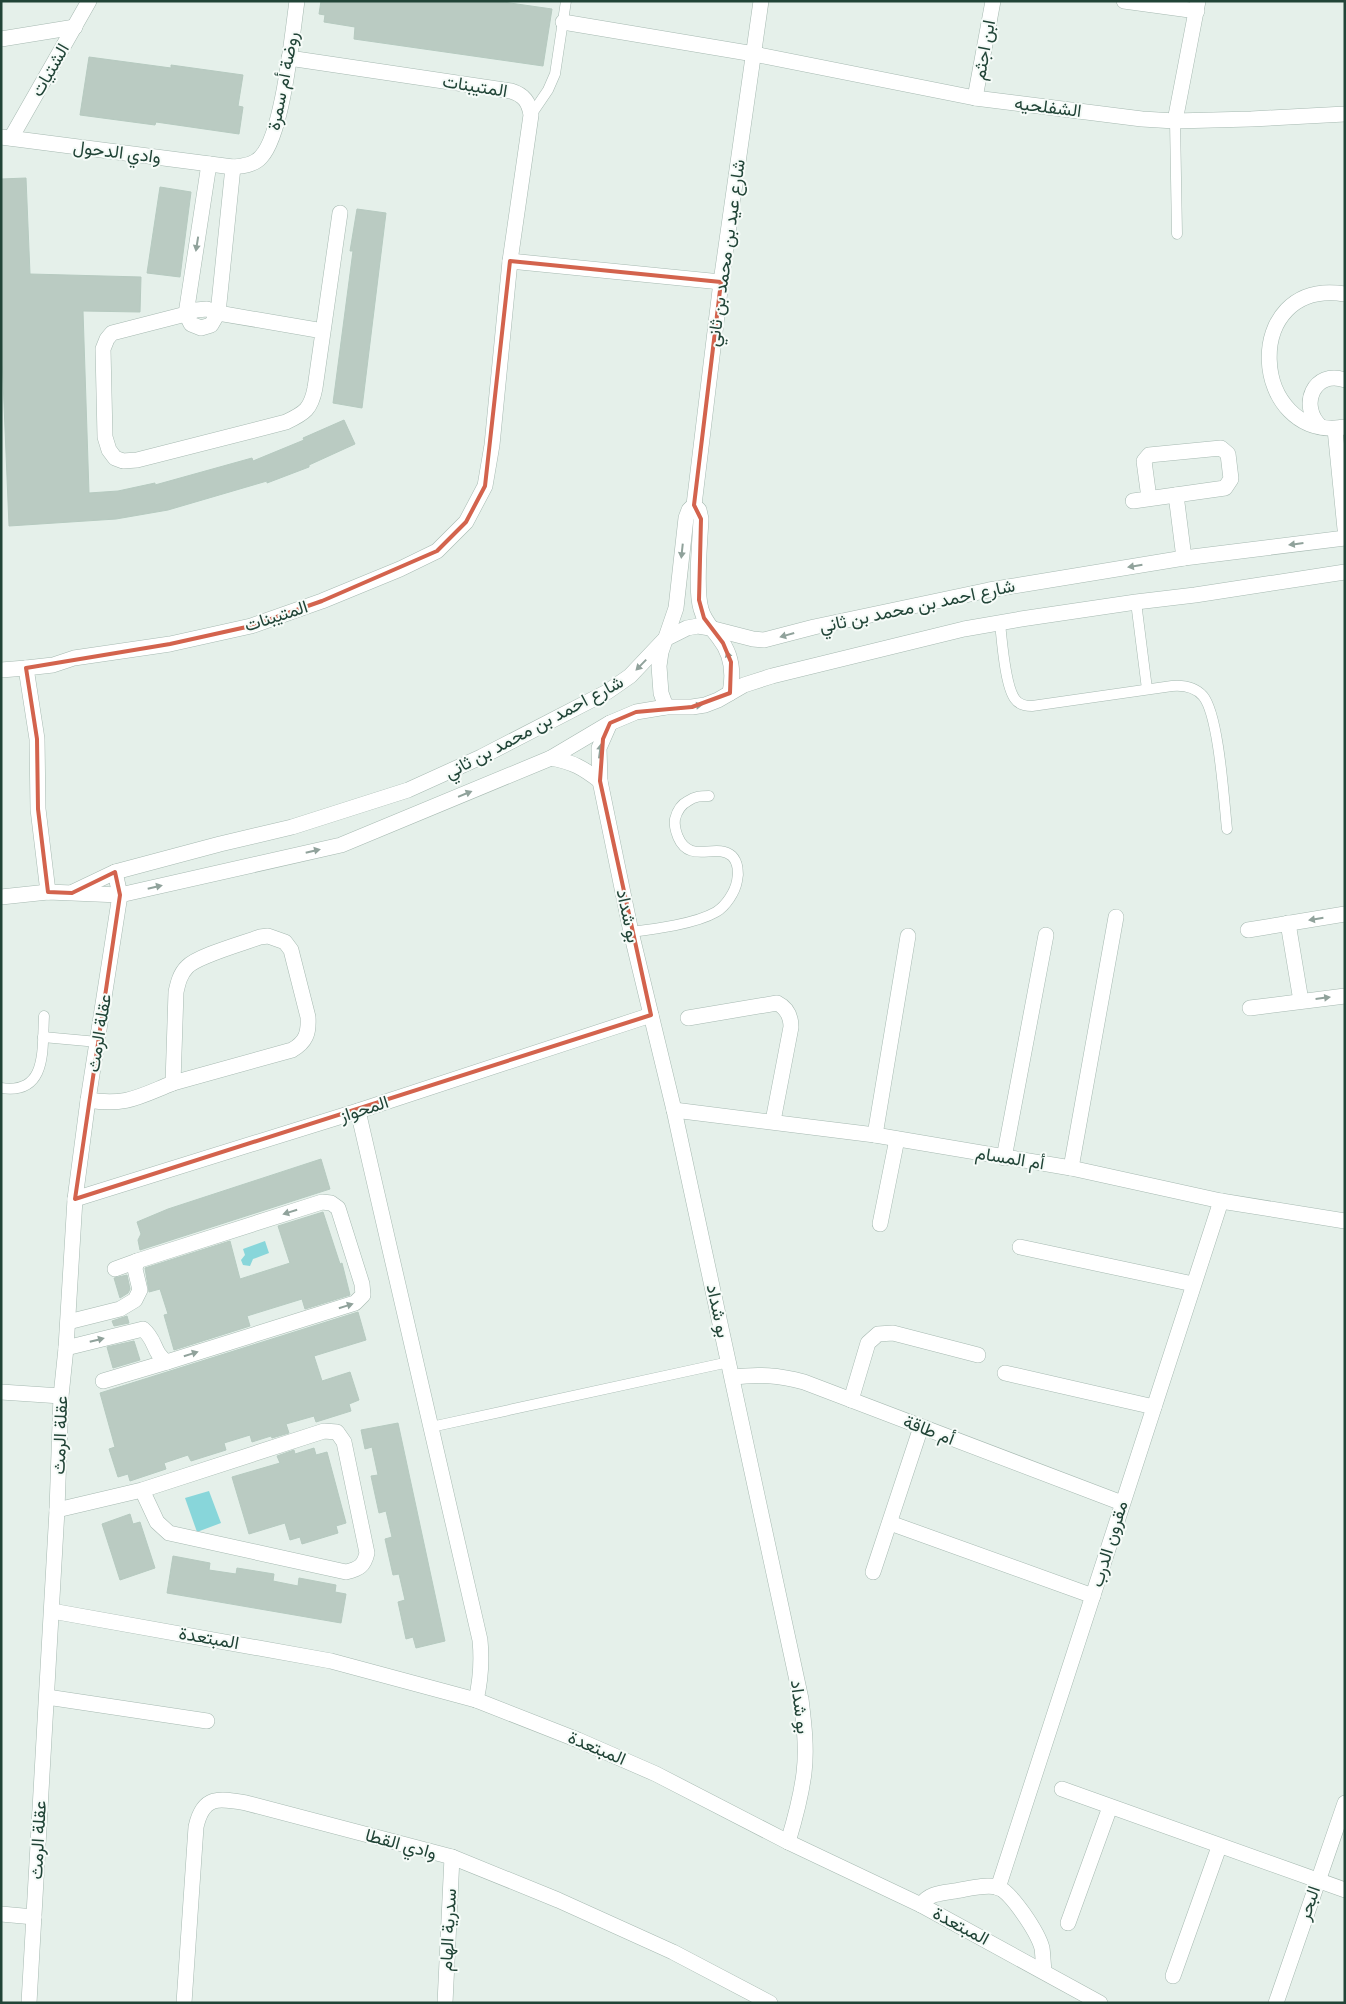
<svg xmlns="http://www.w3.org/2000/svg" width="1346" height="2004" viewBox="0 0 1346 2004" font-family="Karla,Vazirmatn,sans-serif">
	<rect width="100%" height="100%" fill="#e5f0ea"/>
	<g fill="#88d6da">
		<polygon points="265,1241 269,1253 253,1259 250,1266 243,1265 241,1260 245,1255 243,1249"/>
		<polygon points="209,1491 221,1523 197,1532 185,1498"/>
	</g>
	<g fill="#bacbc2" stroke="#b6cac0">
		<polygon points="321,1 496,1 552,9 543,66 354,39 355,27 324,22 325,15 319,14"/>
		<polygon points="89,57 171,68 171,65 243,75 238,106 243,107 239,134 156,122 155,125 80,115"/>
		<polygon points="26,178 30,274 141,277 140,312 83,311 89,493 118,491 155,483 155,485 252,458 253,461 304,440 303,438 344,420 355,444 309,465 309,467 267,483 267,481 168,510 116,519 9,526 1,332 1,179"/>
		<polygon points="160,187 191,192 180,277 147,273"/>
		<polygon points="357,209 386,213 362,408 333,403 353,251 350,251"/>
		<polygon points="321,1159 330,1189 140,1250 138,1240 141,1234 137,1222 168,1209"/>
		<polygon points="323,1212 340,1264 342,1263 350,1295 305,1309 302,1299 247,1316 250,1326 174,1350 164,1315 168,1314 160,1289 149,1292 145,1268 230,1241 240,1279 290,1263 278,1226"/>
		<polygon points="127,1275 130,1289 128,1293 120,1298 114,1278"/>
		<polygon points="358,1312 366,1340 314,1356 322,1381 350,1372 359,1400 349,1404 351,1411 316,1422 314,1416 286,1424 289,1433 272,1438 271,1436 252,1442 250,1435 224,1443 226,1450 191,1461 188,1455 164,1463 166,1469 130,1481 128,1474 118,1477 109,1449 115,1447 100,1393"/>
		<polygon points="127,1316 129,1323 114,1326 112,1321"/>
		<polygon points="134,1341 140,1360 113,1368 107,1347"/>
		<polygon points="398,1423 445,1641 416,1648 413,1637 406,1639 398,1602 405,1600 399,1574 393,1575 385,1539 392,1537 386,1511 379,1513 371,1476 378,1475 372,1447 365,1449 361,1430"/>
		<polygon points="314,1448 316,1455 327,1452 346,1523 336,1526 338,1533 302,1544 300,1537 290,1540 285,1523 249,1534 232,1477 280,1463 277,1456 294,1450 295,1454"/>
		<polygon points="130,1514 133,1524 140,1522 155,1568 120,1580 102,1524"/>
		<polygon points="173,1556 210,1563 209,1570 236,1574 237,1568 274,1574 273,1581 298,1586 299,1578 336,1585 335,1592 346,1594 341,1623 167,1593"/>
	</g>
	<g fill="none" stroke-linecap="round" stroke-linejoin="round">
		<defs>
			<g id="service">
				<polyline points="531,115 548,90 555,74 566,1"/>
				<polyline points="1175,121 1177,234"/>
				<polyline points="1136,602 1147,689"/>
				<path d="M1000 623C1002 641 1005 686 1015 699 1019 705 1026 706 1032 706L1172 686C1184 685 1195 687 1203 696 1219 715 1224 802 1227 829"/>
				<path d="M631 932C655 929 695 924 716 912 726 906 735 892 737 881 739 873 738 862 732 856 716 842 690 865 678 837 676 832 674 825 675 819 677 811 680 805 688 801 695 796 701 796 709 796"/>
				<polyline points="43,1037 98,1042"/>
				<path d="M1 1088C48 1095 42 1049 44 1016"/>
				<polyline points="431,1427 729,1362"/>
			</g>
			<g id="minor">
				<polyline points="1124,1 1197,11"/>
				<polyline points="563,22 754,54 975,98 1142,119 1175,121 1251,119 1345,114"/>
				<polyline points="1,39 75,27"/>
				<polyline points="975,98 993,1"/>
				<polyline points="1175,121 1198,1"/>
				<path d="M1 137 233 167C243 166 254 165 261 157 283 134 292 35 297 1"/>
				<polyline points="11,138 89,1"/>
				<polyline points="209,164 186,314 191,324 201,328 211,325 218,313 233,167"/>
				<polyline points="510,261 721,282"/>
				<path d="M1345 294C1239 277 1249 443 1345 427"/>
				<path d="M323 331 218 313 207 309 196 310 186 314 112 333 107 339 103 349 105 437 109 450 115 458 123 461 137 460 286 422C305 413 311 409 315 388L340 213"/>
				<path d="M1321 427C1298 406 1314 369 1345 380"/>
				<polyline points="1335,429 1345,529"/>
				<polyline points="1176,495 1184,558"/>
				<polyline points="1133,501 1225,488 1231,479 1228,454 1221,448 1149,455 1144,461 1149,498"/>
				<polyline points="1,670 26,668"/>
				<path d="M610 723 599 748 600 781 631 932 674 1110 801 1699C804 1724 807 1749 804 1773 801 1797 795 1819 788 1842"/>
				<path d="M551 758C573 762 583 768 600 781"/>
				<path d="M48 892 38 809 37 739 26 668 53 665 74 658 170 644 251 626 322 601 400 569 437 551 466 522 485 486 492 445 510 261 531 115C529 102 524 95 511 91L289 58"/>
				<polyline points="1288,923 1301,1001"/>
				<polyline points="1248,930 1345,914"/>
				<path d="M268 936 285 942 291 950 308 1017C309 1033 306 1042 292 1050L173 1083 176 992C178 983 180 974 187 967 197 956 244 943 260 937Z"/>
				<polyline points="1250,1008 1345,996"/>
				<path d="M688 1018 777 1003C787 1008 791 1016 791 1027L773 1121"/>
				<path d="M88 1100C126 1106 138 1097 173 1083"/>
				<polyline points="674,1110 875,1135 1071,1168 1221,1201 1345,1221"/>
				<path d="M358 1111 480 1640C482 1661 481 1679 476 1700"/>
				<polyline points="875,1135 908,936"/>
				<polyline points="1004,1158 1046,935"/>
				<polyline points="1071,1168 1116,917"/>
				<polyline points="75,1199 358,1111 651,1015"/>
				<polyline points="880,1224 897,1139"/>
				<polyline points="1020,1247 1193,1284"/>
				<polyline points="115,1269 137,1261"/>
				<path d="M66 1348 143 1329C157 1341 152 1352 167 1362L355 1303 363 1295 362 1284 338 1208 331 1203 322 1202 137 1261 135 1269 140 1290 135 1300 120 1309 68 1322"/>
				<polyline points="1005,1373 1154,1407"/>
				<path d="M733 1377C759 1374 778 1375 804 1382L1122 1503"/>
				<polyline points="103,1381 167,1362"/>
				<polyline points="1,1392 61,1396"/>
				<polyline points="851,1400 868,1343 878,1334 893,1333 978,1355"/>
				<path d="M57 1510 142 1490 324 1431 337 1432 344 1442 367 1553C364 1566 359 1569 346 1572L169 1533 157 1522 142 1490"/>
				<polyline points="890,1523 1093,1596"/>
				<polyline points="873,1572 921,1427"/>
				<polyline points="52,1611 331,1661 476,1700 578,1740 656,1774 788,1842 921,1905 1100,2003"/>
				<polyline points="47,1697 207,1721"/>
				<polyline points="1062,1789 1345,1890"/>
				<polyline points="998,1888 1221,1201"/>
				<path d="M921 1905C929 1893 942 1893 955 1891 968 1889 984 1884 997 1887 1011 1891 1038 1933 1042 1948 1043 1955 1043 1963 1044 1970"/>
				<polyline points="1,1914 34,1917"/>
				<polyline points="1068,1923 1110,1807"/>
				<polyline points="1173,1976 1219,1847"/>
				<polyline points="29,2003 57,1510 61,1396 66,1348 75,1199 88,1100 120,895 115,872"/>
				<path d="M184 2003 196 1827C203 1795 219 1798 246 1803L452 1857 558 1900 673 1952 770 2003"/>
				<polyline points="445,2003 452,1857"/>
				<polyline points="1276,2003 1345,1803"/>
			</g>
			<g id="tertiary">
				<path d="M694 505 699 510 701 519C700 542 695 589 701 609 704 621 712 628 719 638 732 654 734 673 730 693"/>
				<polyline points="666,707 661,693 659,666 661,652 676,608 686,518 689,510 694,505 721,282 761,1"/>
				<polyline points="73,892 115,872 220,844 292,827 408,790 481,757 607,692 630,676 665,639 687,628 698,626 710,628 753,639 764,640 814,627 989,590 1184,558 1345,538"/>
				<polyline points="1,897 48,892 120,895 341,845 551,758 610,723 636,712 666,707 692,707 705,705 718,700 744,685 772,676 964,629 1021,619 1136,602 1195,595 1345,572"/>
			</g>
		</defs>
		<use href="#service" stroke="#a6b9b1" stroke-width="11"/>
		<use href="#minor" stroke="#a6b9b1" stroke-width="16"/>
		<use href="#tertiary" stroke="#a6b9b1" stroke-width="16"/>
		<use href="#service" stroke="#fff" stroke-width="10"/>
		<use href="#minor" stroke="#fff" stroke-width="15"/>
		<use href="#tertiary" stroke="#fff" stroke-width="15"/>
	</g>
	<defs><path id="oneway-solid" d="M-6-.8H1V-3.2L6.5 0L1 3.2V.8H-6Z" transform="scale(1.25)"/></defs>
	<g fill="#90a29b">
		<use href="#oneway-solid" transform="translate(197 244) rotate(99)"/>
		<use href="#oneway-solid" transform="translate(1296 544) rotate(173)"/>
		<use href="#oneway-solid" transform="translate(682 551) rotate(96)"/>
		<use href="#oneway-solid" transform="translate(1135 566) rotate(171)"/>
		<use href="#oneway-solid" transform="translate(787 635) rotate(164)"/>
		<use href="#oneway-solid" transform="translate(729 658) rotate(-107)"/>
		<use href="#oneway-solid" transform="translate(641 665) rotate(134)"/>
		<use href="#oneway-solid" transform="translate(695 706) rotate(-8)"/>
		<use href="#oneway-solid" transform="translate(600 751) rotate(-82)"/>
		<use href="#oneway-solid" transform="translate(465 794) rotate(-22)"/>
		<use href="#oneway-solid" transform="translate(313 851) rotate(-13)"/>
		<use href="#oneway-solid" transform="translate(155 887) rotate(-13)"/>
		<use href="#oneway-solid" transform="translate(1316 919) rotate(171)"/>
		<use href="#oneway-solid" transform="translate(1323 998) rotate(-7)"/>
		<use href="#oneway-solid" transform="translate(290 1212) rotate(163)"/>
		<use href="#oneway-solid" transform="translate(346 1306) rotate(-17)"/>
		<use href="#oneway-solid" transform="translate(97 1340) rotate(-14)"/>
		<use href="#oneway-solid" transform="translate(191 1354) rotate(-17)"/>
	</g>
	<path fill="none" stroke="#d3634d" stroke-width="4" stroke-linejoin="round" d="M510 261 721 282 694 505 701 519 699 600 704 618 723 643 731 662 730 693 692 707 636 712 610 723 603 739 600 781 651 1015 75 1199 120 895 115 872 72 893 48 892 38 809 37 739 26 668 170 644 251 626 322 601 437 551 466 522 485 486Z"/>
	<g text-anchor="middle" stroke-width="4" stroke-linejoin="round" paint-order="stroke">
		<g font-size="18" fill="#214437" stroke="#f6fbf8">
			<text transform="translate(984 50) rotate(-80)" y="6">ابن اجثم</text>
			<text transform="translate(50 70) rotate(-60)" y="6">الشتيات</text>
			<text transform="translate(283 81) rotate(-79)" y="6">روضة أم سمرة</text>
			<text transform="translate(475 86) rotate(9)" y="6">المتيبنات</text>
			<text transform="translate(1048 107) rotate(7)" y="6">الشفلحيه</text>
			<text transform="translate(117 152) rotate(7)" y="6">وادي الدحول</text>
			<text transform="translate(726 253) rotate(-82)" y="6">شارع عيد بن محمد بن ثاني</text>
			<text transform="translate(917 606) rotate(-12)" y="6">شارع احمد بن محمد بن ثاني</text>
			<text transform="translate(276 616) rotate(-18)" y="6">المتيبنات</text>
			<text transform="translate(534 727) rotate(-28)" y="6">شارع احمد بن محمد بن ثاني</text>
			<text transform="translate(628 916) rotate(78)" y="6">بو شداد</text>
			<text transform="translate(99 1033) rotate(-81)" y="6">عقلة الرمث</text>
			<text transform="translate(364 1109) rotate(-18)" y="6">المحواز</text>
			<text transform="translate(1010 1158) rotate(9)" y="6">أم المسام</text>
			<text transform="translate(718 1311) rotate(78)" y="6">بو شداد</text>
			<text transform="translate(929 1430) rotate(21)" y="6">أم طاقة</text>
			<text transform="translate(60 1435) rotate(-88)" y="6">عقلة الرمث</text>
			<text transform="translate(1109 1544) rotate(-73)" y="6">مقرون الدرب</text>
			<text transform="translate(209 1638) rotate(10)" y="6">المبتعدة</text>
			<text transform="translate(800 1707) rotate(83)" y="6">بو شداد</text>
			<text transform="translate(597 1748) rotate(23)" y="6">المبتعدة</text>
			<text transform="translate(38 1840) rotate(-87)" y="6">عقلة الرمث</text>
			<text transform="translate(401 1844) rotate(15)" y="6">وادي القطا</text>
			<text transform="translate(1309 1903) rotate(-71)" y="6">البحر</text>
			<text transform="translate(961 1926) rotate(28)" y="6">المبتعدة</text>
			<text transform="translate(448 1930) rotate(-87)" y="6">سدرية الهام</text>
		</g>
	</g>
	<rect width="1346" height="2004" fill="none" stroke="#214437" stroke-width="5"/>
</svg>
